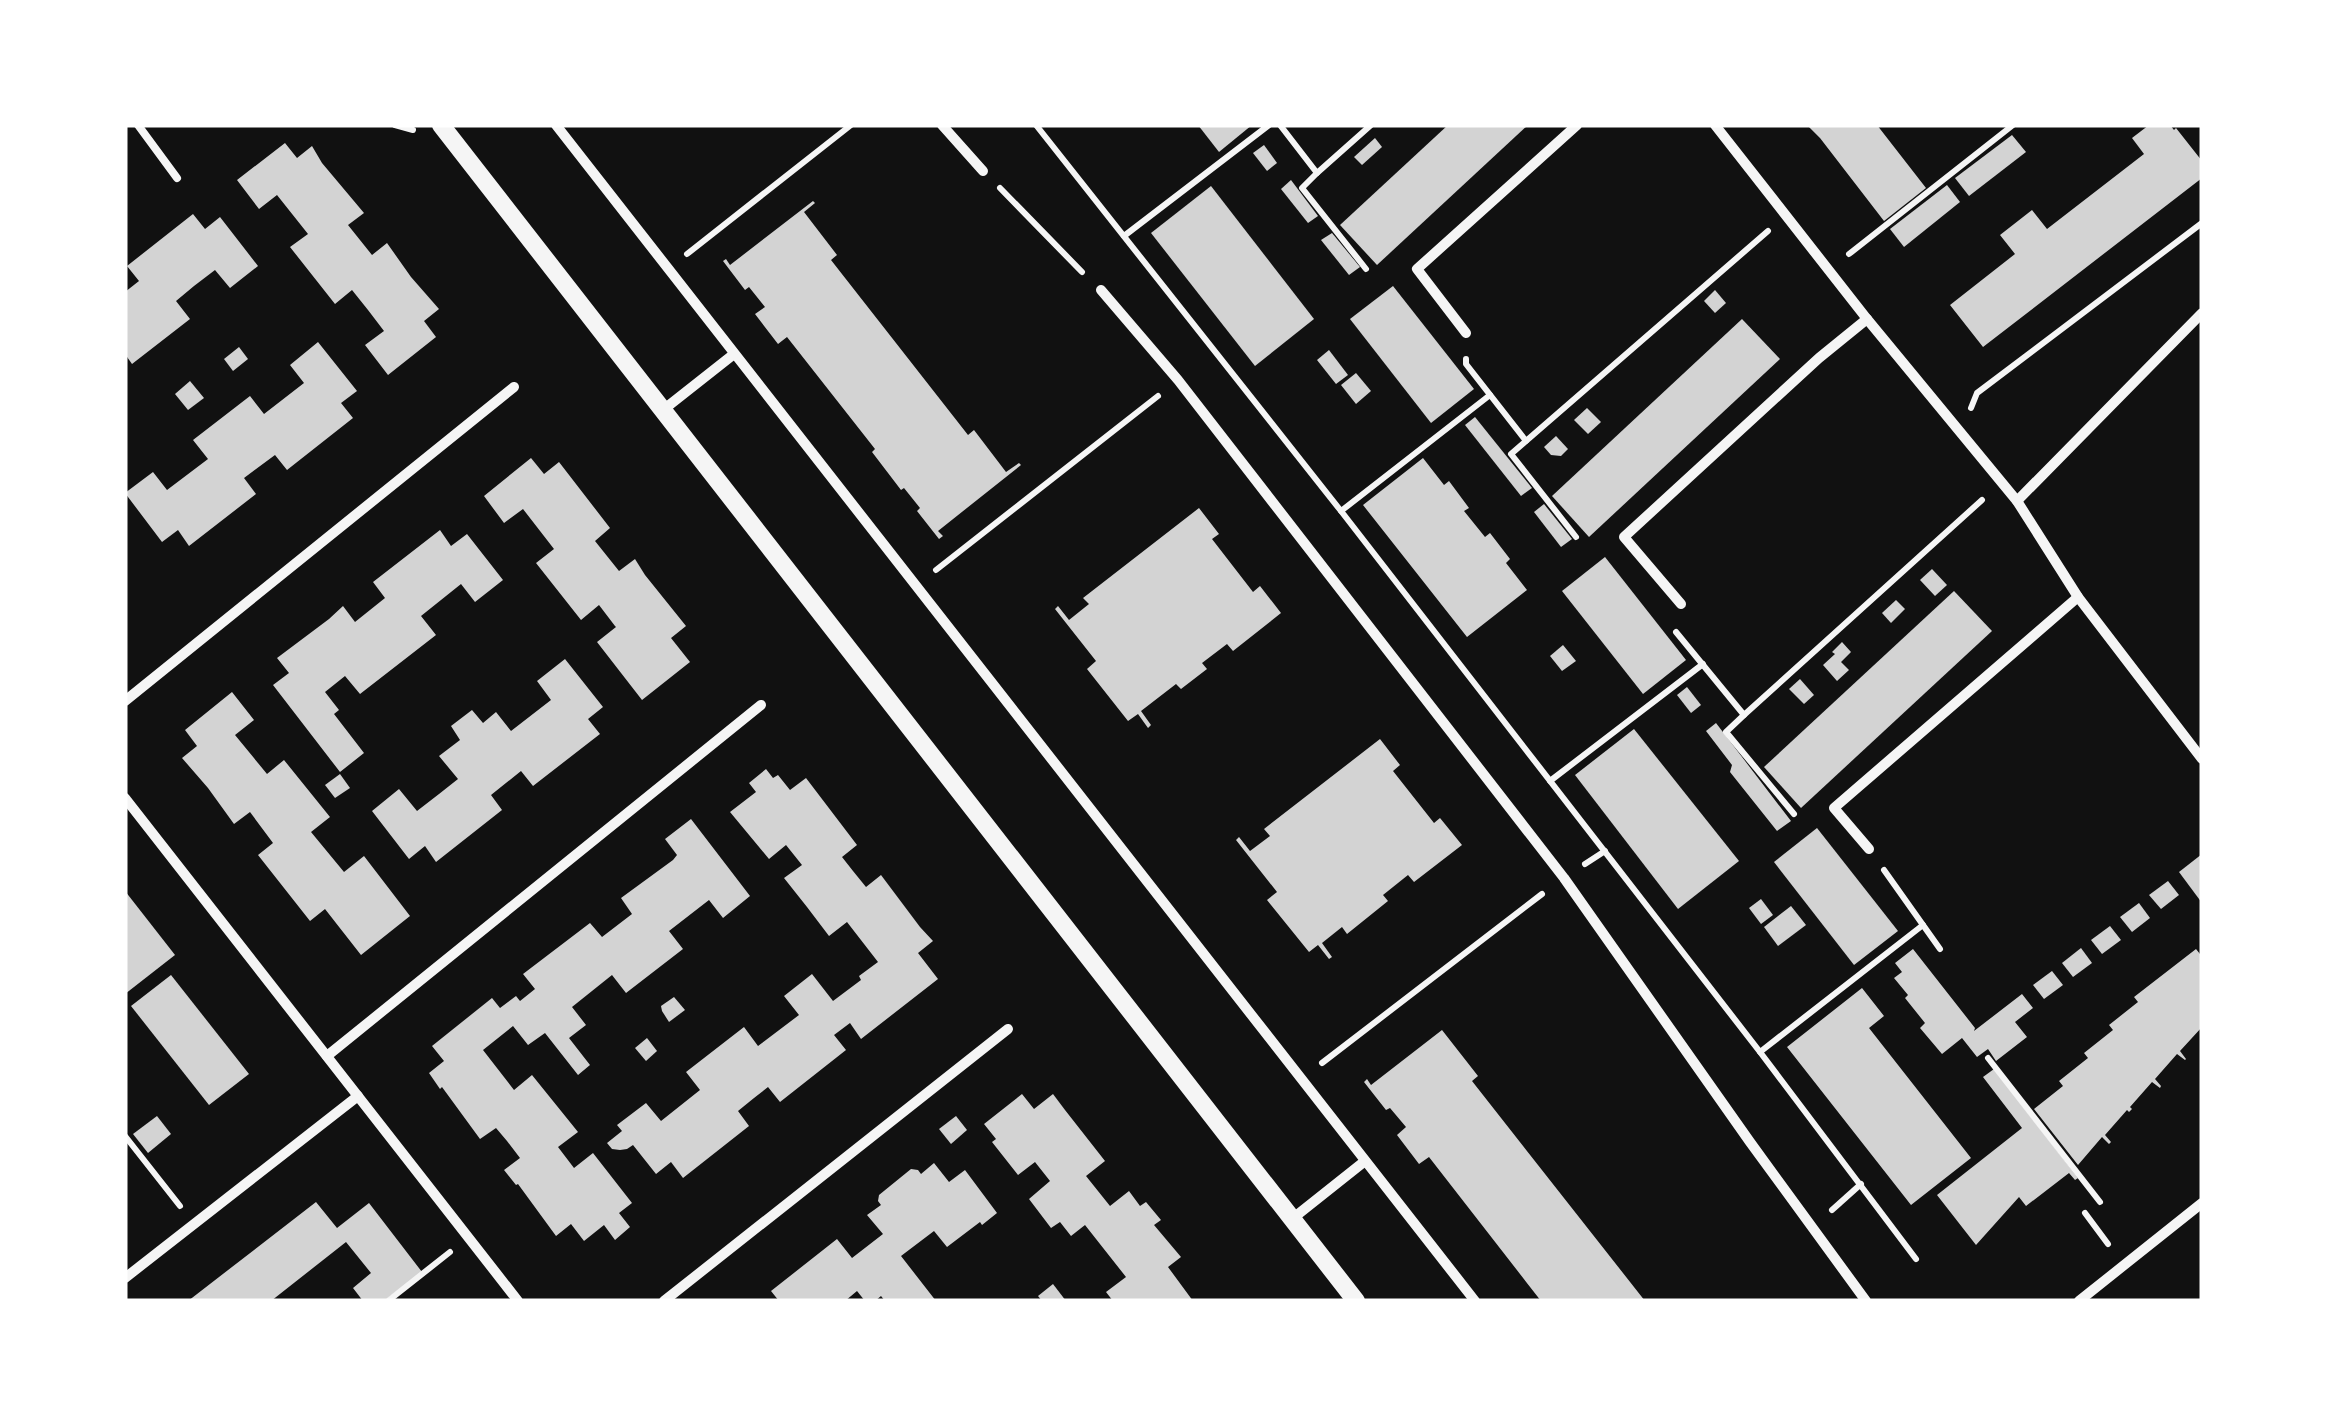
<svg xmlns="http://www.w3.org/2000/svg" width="2327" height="1426" viewBox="0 0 2327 1426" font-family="Helvetica,sans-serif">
	<rect width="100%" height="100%" fill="#111"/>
	<g fill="#d3d3d3">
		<polygon points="1198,125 1252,125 1219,152"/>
		<polygon points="1448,125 1528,125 1377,265 1340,225"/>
		<polygon points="1807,125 1877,125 1926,188 1884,221 1820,138"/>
		<polygon points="2149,125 2170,125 2174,130 2176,128 2202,161 2202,178 1983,347 1950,305 2015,254 2000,235 2032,210 2047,229 2144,154 2132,138"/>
		<polygon points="2012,135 2026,152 1969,196 1955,178"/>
		<polygon points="1375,138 1382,147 1362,165 1354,157"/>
		<polygon points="285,143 297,158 312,146 322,163 364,213 348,225 372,255 387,243 411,277 439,309 424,321 436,337 388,375 365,345 384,331 368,310 352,290 335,304 290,247 308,234 277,195 259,209 237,180"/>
		<polygon points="1264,145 1277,163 1267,171 1253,153"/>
		<polygon points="1291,180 1318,216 1308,223 1281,189"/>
		<polygon points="1947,185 1960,202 1904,247 1890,229"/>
		<polygon points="1211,186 1314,319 1255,366 1151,233"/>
		<polygon points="813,201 815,203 804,212 837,255 831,260 968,435 974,430 1006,472 1019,463 1021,465 938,531 943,536 939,539 917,511 920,508 904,488 901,490 872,452 875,449 787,337 778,344 755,314 765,307 749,287 745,290 723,261 726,259 730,265"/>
		<polygon points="193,214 205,229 220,217 258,266 230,288 215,270 194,286 176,301 190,319 132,364 125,354 125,292 139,281 127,266"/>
		<polygon points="1332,233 1360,267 1349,275 1321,240"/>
		<polygon points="1393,286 1474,389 1431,423 1350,319"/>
		<polygon points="1715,290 1726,303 1715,313 1704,301"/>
		<polygon points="1742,319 1780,359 1589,537 1552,496"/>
		<polygon points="318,342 357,391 341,403 353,418 287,470 275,455 244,478 256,494 189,546 178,530 162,542 125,493 153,472 167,490 208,459 193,440 250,396 264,414 304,383 290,365"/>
		<polygon points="239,347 248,359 233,371 224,359"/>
		<polygon points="1329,350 1348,375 1336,384 1317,360"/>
		<polygon points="1356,373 1371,391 1356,404 1341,385"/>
		<polygon points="190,381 204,398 188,410 175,394"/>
		<polygon points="1587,408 1601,422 1588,434 1574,420"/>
		<polygon points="1475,417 1532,488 1521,496 1465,425"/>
		<polygon points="1556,436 1568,449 1561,456 1551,455 1544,447"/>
		<polygon points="531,458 544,474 559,462 610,528 595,541 619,571 635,559 645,575 686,626 671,638 690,662 642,700 597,642 616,627 615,626 599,605 581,620 536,563 554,549 523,509 504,523 484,496"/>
		<polygon points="1423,458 1444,485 1449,481 1469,508 1464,511 1485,537 1490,533 1510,559 1506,563 1527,590 1467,637 1363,505"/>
		<polygon points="1544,504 1572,539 1561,547 1534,512"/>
		<polygon points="1199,508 1219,534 1212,539 1253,592 1260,586 1281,613 1233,651 1227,644 1202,663 1207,669 1181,689 1176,684 1141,711 1151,725 1148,728 1138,714 1128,721 1087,669 1096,661 1055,609 1058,606 1069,620 1089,604 1083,598"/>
		<polygon points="440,530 451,546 467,534 503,580 475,602 461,584 421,616 436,635 360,694 345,676 325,692 339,710 334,714 364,753 340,772 273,685 289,673 277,658 329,619 343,606 355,622 385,598 373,582"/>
		<polygon points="1605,557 1686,660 1643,694 1562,591"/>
		<polygon points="1932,569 1947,585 1935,596 1920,580"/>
		<polygon points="1954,591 1992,631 1801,808 1764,767"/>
		<polygon points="1896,600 1905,609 1891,623 1882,613"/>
		<polygon points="1842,642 1851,652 1841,662 1849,670 1837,681 1823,665 1835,654 1832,652"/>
		<polygon points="1563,645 1576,661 1562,671 1550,656"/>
		<polygon points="565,659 603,707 588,719 600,734 533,786 521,771 491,795 502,810 436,862 425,846 409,859 372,811 399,789 417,811 439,794 458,779 439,756 460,740 451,726 472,710 483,723 496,712 511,731 551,700 537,681"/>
		<polygon points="1800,679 1814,695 1804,704 1789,689"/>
		<polygon points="1687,687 1701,705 1691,713 1677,695"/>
		<polygon points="232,692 254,720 235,735 267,774 284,760 330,817 311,832 344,872 364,856 410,916 361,955 325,909 310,921 258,855 273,843 250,812 234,824 208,788 182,758 197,746 185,730"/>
		<polygon points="1716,723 1791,821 1777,831 1730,772 1732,765 1706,731"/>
		<polygon points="1634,729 1739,861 1678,909 1575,775"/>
		<polygon points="1380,739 1400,765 1393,771 1434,823 1440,818 1462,845 1414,882 1408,875 1383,895 1388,901 1347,934 1342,927 1322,943 1332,957 1329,959 1318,945 1309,952 1267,900 1277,892 1236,840 1239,837 1250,851 1270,836 1264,829"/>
		<polygon points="766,769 773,778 778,775 790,790 806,778 857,845 842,857 853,871 866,887 881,875 920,927 933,941 918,953 938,979 861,1039 850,1023 834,1035 846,1050 780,1102 768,1087 754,1098 738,1111 749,1126 683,1178 671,1162 656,1174 633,1145 627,1149 620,1150 612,1149 607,1143 622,1131 617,1125 646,1103 661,1121 700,1090 686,1072 744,1027 758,1046 799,1015 784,996 812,974 833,1001 861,980 859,976 878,962 847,922 829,936 807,907 784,878 802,865 786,845 769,859 730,812 756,792 749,783"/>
		<polygon points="340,774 350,788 335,798 325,785"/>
		<polygon points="691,819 750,896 723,918 709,900 669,931 683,949 626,993 612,975 572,1007 586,1025 569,1038 590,1065 578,1075 545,1033 528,1045 513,1026 483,1050 514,1090 532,1075 578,1132 558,1147 574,1168 593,1153 632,1203 619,1213 630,1227 615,1240 604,1225 584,1241 571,1224 556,1236 518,1184 516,1185 504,1170 520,1158 507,1141 496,1128 480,1139 442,1087 440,1089 429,1073 444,1061 432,1046 492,998 500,1008 516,996 520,1001 535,989 523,974 590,923 602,937 632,914 621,898 673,860 677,855 665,839"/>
		<polygon points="1817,828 1898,931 1854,965 1774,862"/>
		<polygon points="2202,854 2202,903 2179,872"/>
		<polygon points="2168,881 2179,895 2161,909 2149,895"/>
		<polygon points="125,891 175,955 125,994"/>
		<polygon points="1761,899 1773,915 1761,924 1749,908"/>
		<polygon points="2139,903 2150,918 2132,932 2120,917"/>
		<polygon points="1791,906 1806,925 1778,946 1764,927"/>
		<polygon points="2110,926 2121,940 2102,954 2091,940"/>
		<polygon points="2081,948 2092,963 2073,977 2062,963"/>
		<polygon points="1913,949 1975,1028 1974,1031 2022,994 2033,1008 2015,1022 2027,1037 1996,1061 1988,1049 1977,1057 1962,1038 1942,1054 1920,1028 1925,1023 1905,998 1908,995 1894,978 1902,972 1895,963"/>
		<polygon points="2196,949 2200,954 2202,952 2202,1027 2180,1051 2186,1059 2185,1060 2177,1054 2155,1079 2161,1086 2160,1088 2152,1082 2130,1107 2132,1109 2129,1112 2127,1110 2105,1135 2111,1142 2109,1144 2102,1137 2078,1165 2034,1109 2063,1086 2059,1081 2088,1058 2084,1053 2113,1030 2109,1025 2138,1002 2134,997"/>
		<polygon points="2052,971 2063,985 2044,999 2033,985"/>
		<polygon points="171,975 249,1074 209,1105 131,1006"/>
		<polygon points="1862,988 1884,1016 1869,1028 1971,1158 1911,1205 1787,1047"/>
		<polygon points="674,997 685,1010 669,1022 662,1011 661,1006"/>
		<polygon points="1442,1030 1478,1076 1472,1081 1645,1301 1541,1301 1429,1157 1419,1164 1397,1135 1406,1127 1390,1108 1386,1110 1364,1082 1367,1079 1371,1085"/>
		<polygon points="647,1038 657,1051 646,1061 635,1048"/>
		<polygon points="1994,1069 2078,1178 2075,1180 2069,1173 2026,1206 2019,1197 1976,1245 1937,1195 2022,1128 1983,1077"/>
		<polygon points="1022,1094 1034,1109 1053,1094 1065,1110 1105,1161 1086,1176 1110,1206 1129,1191 1140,1206 1146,1202 1161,1220 1154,1225 1181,1257 1168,1267 1193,1301 1113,1301 1106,1292 1126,1277 1085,1225 1071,1236 1060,1222 1051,1228 1029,1199 1050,1181 1035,1162 1018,1175 992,1142 996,1139 984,1124"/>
		<polygon points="157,1116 171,1134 148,1153 133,1134"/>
		<polygon points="956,1116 967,1130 951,1144 939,1129"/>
		<polygon points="934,1163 949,1182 965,1170 997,1213 982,1225 980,1222 947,1247 934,1231 901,1256 936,1301 885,1301 881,1296 875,1301 865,1301 857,1291 845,1301 779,1301 771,1291 837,1239 852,1258 883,1234 867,1215 881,1205 878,1201 879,1195 911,1169 918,1170 921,1174"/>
		<polygon points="316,1202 337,1228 369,1203 422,1272 384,1301 363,1301 353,1288 371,1273 346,1242 271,1301 188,1301"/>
		<polygon points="1053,1284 1066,1301 1042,1301 1038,1296"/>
	</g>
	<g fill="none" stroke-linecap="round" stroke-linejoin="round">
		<g stroke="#f5f5f5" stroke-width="6">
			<polyline points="395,125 413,130"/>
			<polyline points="1036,125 1341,511 1760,1052 1916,1259"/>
			<polyline points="1280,125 1317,173 1371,125"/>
			<polyline points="1317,173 1302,188 1366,269"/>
			<polyline points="1000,188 1082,272"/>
			<polyline points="1124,236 1269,125"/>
			<polyline points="687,254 851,125"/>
			<polyline points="1849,254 2013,125"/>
			<polyline points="1466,359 1466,364 1526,441 1768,231"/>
			<polyline points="1971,408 1977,393 2202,223"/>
			<polyline points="1526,441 1511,454 1576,537"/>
			<polyline points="1341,511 1490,395"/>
			<polyline points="936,570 1158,396"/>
			<polyline points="1676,632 1744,715 1982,500"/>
			<polyline points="1744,715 1726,732 1794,814"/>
			<polyline points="1550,781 1703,664"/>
			<polyline points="1585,864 1605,851"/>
			<polyline points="1884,870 1940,949"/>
			<polyline points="1760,1052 1923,925"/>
			<polyline points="1988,1058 2100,1202"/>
			<polyline points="1322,1063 1542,894"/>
			<polyline points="125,1136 180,1206"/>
			<polyline points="1832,1210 1861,1184"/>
			<polyline points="2085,1213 2108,1244"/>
			<polyline points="388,1301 450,1252"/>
		</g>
		<polyline stroke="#f5f5f5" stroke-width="8" points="138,125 177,178"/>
		<g stroke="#f5f5f5" stroke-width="10">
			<polyline points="556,125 1475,1301"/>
			<polyline points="942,125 983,171"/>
			<polyline points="1715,125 1867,319 2017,501 2078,597 2202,759"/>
			<polyline points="1101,290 1178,380 1564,878 1750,1142 1866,1301"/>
			<polyline points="1466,333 1417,269 1577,125"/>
			<polyline points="663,410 734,354"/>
			<polyline points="2017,501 2202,313"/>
			<polyline points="1681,604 1624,537 1819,358 1867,319"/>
			<polyline points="125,701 514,387"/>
			<polyline points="125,798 518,1301"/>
			<polyline points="1869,849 1834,808 2078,597"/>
			<polyline points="327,1056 761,705"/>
			<polyline points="1292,1219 1365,1161"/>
			<polyline points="125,1278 358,1096"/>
			<polyline points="664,1301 1008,1029"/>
			<polyline points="2079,1301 2202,1203"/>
		</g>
		<polyline stroke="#f5f5f5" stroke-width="18" points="441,125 1356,1301"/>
	</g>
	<rect width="2327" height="1426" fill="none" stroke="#ffffff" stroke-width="255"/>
</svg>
